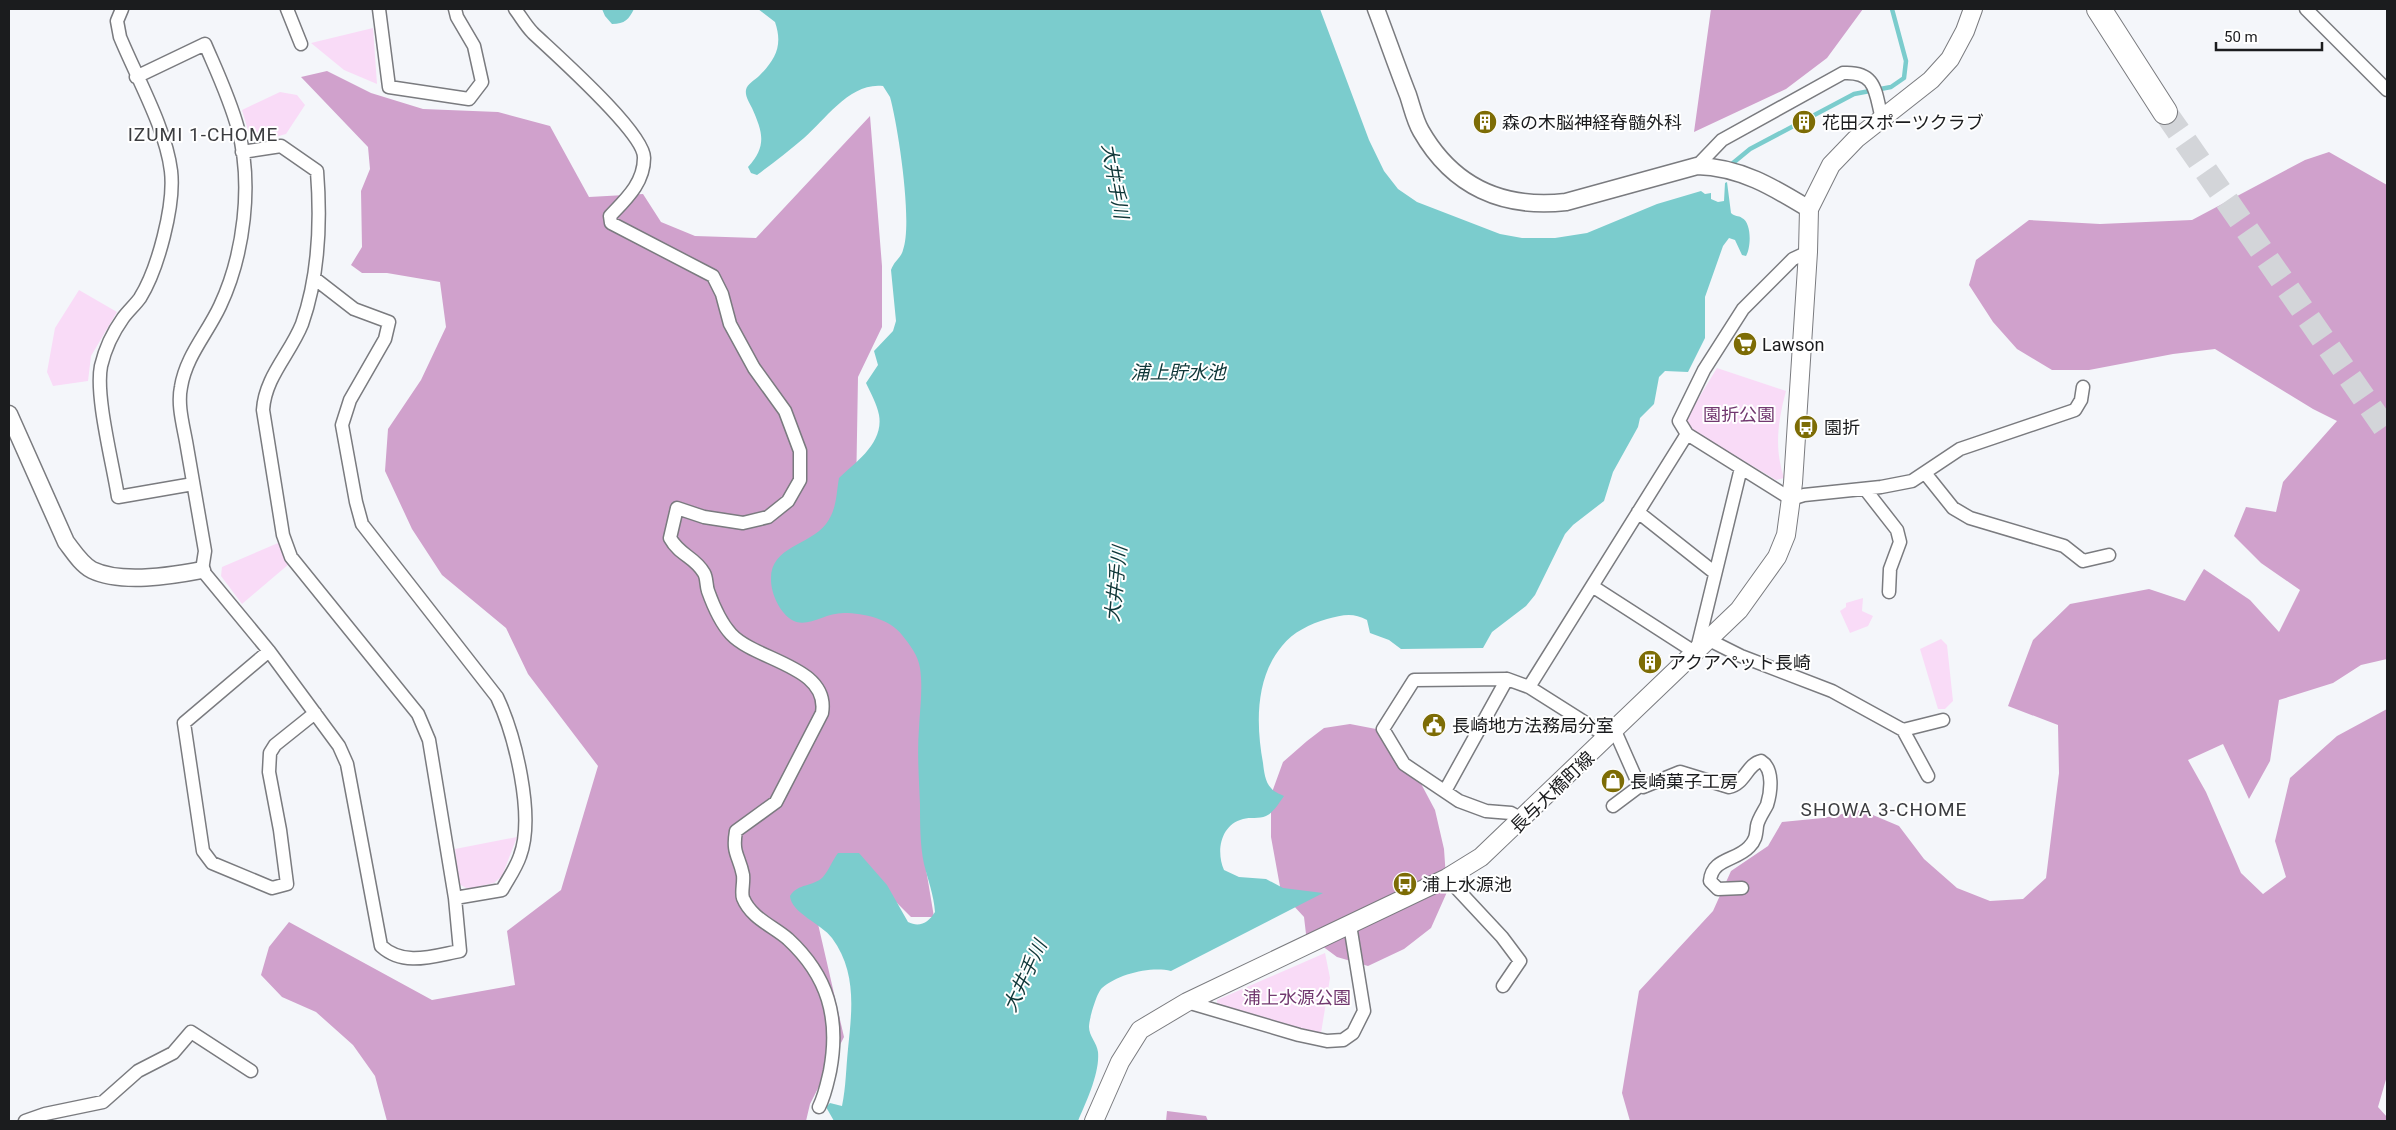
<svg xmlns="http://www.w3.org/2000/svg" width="2396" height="1130" font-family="Roboto,'Noto Sans JP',sans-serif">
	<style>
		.green { fill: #f9dbf7 }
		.forest { fill: #d0a1cc }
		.water { fill: #7bcccd }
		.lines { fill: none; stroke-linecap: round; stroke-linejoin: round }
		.stream { stroke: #7bcccd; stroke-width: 4.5 }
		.motorway-tunnel { stroke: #d3d5d9; stroke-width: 24; stroke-dasharray: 24 12; stroke-linecap: butt }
		.minor-casing { stroke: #7a7b7f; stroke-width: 15 }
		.tertiary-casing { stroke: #7a7b7f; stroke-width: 19 }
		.secondary-casing { stroke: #7a7b7f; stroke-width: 20 }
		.motorway-casing { stroke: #7a7b7f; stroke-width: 26 }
		.minor { stroke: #fff; stroke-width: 12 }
		.tertiary { stroke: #fff; stroke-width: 16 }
		.secondary { stroke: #fff; stroke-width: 18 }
		.motorway { stroke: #fff; stroke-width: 24 }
		.labels { text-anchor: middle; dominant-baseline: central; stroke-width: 4; stroke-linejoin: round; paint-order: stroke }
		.poi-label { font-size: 18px; fill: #1b1c1e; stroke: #fff; text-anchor: start }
		.park-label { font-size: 18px; fill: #71386f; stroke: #fff }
		.street-label { font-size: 18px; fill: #1b1c1e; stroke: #fff }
		.neighbourhood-label { font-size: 19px; letter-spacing: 1px; fill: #3c3d40; stroke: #fff }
		.water-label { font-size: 19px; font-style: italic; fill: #0f3738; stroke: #fff }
	</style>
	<rect width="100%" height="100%" fill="#f4f6fa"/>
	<path class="green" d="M 373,28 L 377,84 L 344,70 L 311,43 Z
		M 280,92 L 297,95 L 305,105 L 286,134 C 275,137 261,143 250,137 L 242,110 Z
		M 79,290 L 117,312 L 91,356 L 88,381 L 53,386 L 47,372 L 55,328 Z
		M 1717,368 L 1786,391 C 1778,421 1774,448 1784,478 L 1776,480 L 1692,430 L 1686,419 Z
		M 278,543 L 289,564 L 242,604 L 221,576 L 222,567 Z
		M 1863,598 L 1862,611 L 1873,616 L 1868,626 L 1850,633 L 1840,611 L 1846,607 L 1846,603 Z
		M 1941,639 L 1947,645 L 1953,701 L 1945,709 L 1938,709 L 1920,649 Z
		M 517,837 L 502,876 L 494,883 L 468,889 L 459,884 L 455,849 Z
		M 1325,953 L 1330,978 L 1321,1033 L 1217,1007 L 1217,1000 Z"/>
	<path class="forest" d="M 1711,9 L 1863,9 L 1827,58 L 1786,89 L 1694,132 Z
		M 327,71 L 371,93 L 423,109 L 498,112 L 550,126 L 589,197 L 643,194 L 661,222 L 695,236 L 756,238 L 870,116 L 882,266 L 882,327 L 858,377 L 856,493 L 861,584 L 927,657 L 925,863 L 934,917 L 911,917 L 848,854 L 813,902 L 844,1037 L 810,1104 L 806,1121 L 387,1121 L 375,1076 L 353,1045 L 316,1012 L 282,997 L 261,975 L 269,947 L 289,922 L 432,1000 L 515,985 L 507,931 L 561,890 L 598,766 L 528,674 L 506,628 L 442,575 L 412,529 L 385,471 L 388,429 L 421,380 L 446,327 L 440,282 L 387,273 L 362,273 L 351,265 L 362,247 L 361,191 L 370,169 L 368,147 L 301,77 Z
		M 2329,152 L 2387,185 L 2387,659 L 2361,665 L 2333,683 L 2279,700 L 2270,761 L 2249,799 L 2223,744 L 2188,760 L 2206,792 L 2241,873 L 2263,894 L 2286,877 L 2275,841 L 2290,778 L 2337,736 L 2387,709 L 2387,1076 L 2378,1107 L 2387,1117 L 2387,1121 L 1630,1121 L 1622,1093 L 1639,991 L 1713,911 L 1731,871 L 1768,846 L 1782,822 L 1823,818 L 1861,810 L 1899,826 L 1924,859 L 1957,888 L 1990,901 L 2023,899 L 2046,878 L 2059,773 L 2058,725 L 2008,706 L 2033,640 L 2070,604 L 2149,589 L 2185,601 L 2204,569 L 2250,600 L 2279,632 L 2300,590 L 2261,563 L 2234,536 L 2246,507 L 2276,512 L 2283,482 L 2337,421 L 2313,409 L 2215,349 L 2173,354 L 2089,370 L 2052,370 L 2017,349 L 1993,322 L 1969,285 L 1976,260 L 2029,220 L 2100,224 L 2192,220 L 2305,160 Z
		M 1350,724 L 1376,729 L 1395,745 L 1418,778 L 1435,810 L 1444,849 L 1447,892 L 1431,928 L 1404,949 L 1368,966 L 1337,957 L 1306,934 L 1304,917 L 1281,892 L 1271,837 L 1271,795 L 1283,762 L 1307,741 L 1324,728 Z
		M 1167,1111 L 1206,1116 L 1208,1121 L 1166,1121 Z"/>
	<path class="water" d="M 602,9 L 634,9 C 629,19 625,24 612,24 L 605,16 Z
		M 758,9 L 1320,9 L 1369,140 L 1384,171 L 1398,189 L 1417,202 L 1500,234 L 1522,238 L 1555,238 L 1587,233 L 1657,204 L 1701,191 L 1705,194 L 1711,193 L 1711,199 L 1718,202 L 1724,201 L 1725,183 L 1727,182 L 1731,213 C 1735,217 1738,215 1742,218 C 1752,223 1751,248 1746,256 L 1742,255 L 1735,240 L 1729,238 L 1723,246 L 1705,297 L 1705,338 L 1688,372 L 1665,371 L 1659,377 L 1654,404 L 1640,418 L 1638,427 L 1613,472 L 1604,501 L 1573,525 L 1565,534 L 1535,595 L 1526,606 L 1492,632 L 1483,648 L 1401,649 L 1389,640 L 1370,633 L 1367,620 C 1353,612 1342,615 1327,619 C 1310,624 1293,632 1282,646 C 1255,678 1256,725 1263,763 C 1264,771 1265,782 1271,788 C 1274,792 1280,794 1284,796 C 1279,803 1274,812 1266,816 C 1259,819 1250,817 1243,819 C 1220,825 1216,852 1224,870 L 1239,877 L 1266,879 L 1283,888 L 1323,893 L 1171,971 C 1151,966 1118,974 1102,988 C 1097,992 1089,1019 1089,1027 C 1089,1036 1097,1043 1098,1052 C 1100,1073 1086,1102 1078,1121 L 834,1121 L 826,1107 L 830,1103 L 842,1106 C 846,1087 846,1068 848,1049 C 852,1010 857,972 832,938 C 822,924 791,913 790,896 C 798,883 813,887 823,877 C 829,870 832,861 838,853 L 859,853 L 887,885 L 908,922 C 920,928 929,922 935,912 C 934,896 928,880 924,864 C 920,845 920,823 920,804 C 919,779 917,753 919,728 C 920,708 923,688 920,668 C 918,655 910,645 902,635 C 890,619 864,613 844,613 C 818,613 800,638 780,608 C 775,600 771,589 771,580 C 770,546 809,546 826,524 C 837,509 836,495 839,478 C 856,462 884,443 879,415 C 877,404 871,394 866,383 L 878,365 L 874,351 L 893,331 L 896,321 L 891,270 C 894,261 901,258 903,250 C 913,223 898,126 890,97 L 883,86 C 850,82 826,119 804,138 C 789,151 773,163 757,175 L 751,173 L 748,167 C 767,146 763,133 752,108 C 749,102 745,96 746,90 C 747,84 755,80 759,76 C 776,59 783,45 775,22 Z"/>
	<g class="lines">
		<path class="stream" d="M 1732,167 L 1733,163 L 1750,149 L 1854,94 L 1891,87 L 1904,78 L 1906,61 L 1892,9"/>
		<path class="motorway-tunnel" d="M 2165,112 L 2387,431"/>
		<g class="minor-casing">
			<path id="minor" d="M 122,9 L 117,21 L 120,37 C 137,78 166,129 171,171 C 175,205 158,269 140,298 C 135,305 128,311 123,318 C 113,332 105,349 101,366 C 95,396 113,464 118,497 L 193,484
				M 287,9 L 301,44
				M 379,9 L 389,87 L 469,99 L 482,82 L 474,46 L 457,17 L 455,9
				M 515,9 C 521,17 526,26 533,33 C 554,53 645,133 644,158 C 644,183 626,199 610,216 L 611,223 L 713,276 L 722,294 L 730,324 L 754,368 L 785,411 L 800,451 L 800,480 L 788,501 L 768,517 L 743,523 L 704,517 L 677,508 L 670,538 C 680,556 694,556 704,573 C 707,578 706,585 708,591 C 713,605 721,623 731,634 C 756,661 830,666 822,713 L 776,802 L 736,831 C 732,854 739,855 743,875 C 744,883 741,892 743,898 C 751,918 773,926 788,939 C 828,976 840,1018 830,1071 C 827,1084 825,1095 819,1107
				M 2306,9 L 2387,90
				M 136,77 L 205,44 C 217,72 230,99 238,129 C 253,184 244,255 220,306 C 207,334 186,356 181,387 C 177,406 184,428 187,447 C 193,482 199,517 205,551 L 202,570 L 269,651 L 339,746 L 347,764 L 381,946 C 404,967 433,956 460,951 L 455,898 L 429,740 L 418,714 L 291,557 L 283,535 L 263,410 C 265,377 290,354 302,324 C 319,276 321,222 317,171 L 281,146 L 242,152
				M 1697,166 L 1722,140 L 1843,73 C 1877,71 1875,92 1882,119
				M 314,278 L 354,309 L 389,322 L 385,339 L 350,400 L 342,425 L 356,502 L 362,524 L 497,697 C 515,735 535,816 520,856 C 516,868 508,879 502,890 L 455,898
				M 1687,434 L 1679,421 L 1704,370 L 1743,309 L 1793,259 L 1808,252
				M 1925,473 L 1953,508 L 1970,518 L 2064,546 L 2083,561 L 2109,555
				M 1865,489 L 1897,530 L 1900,542 L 1890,569 L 1889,592
				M 1638,512 L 1715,573
				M 1592,586 L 1696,653 L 1741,468
				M 1709,640 L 1741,656 L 1832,691 L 1903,730 L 1928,776
				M 269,651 L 184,723 L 203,851 L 212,863 L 272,888 L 287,884 L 280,830 L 269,772 L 270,753 L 275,745 L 315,713
				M 1529,687 L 1687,434 L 1791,499 L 1804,495 L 1881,487 L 1912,481 L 1960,449 L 2075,410 L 2081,400 L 2083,387
				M 1903,730 L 1943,720
				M 1615,731 L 1638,783 L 1643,787 L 1680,772 L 1729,787 C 1745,784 1747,764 1761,761 C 1774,769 1771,792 1767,805 C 1764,811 1758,819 1757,826 C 1756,835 1756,840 1749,847 C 1736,861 1712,858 1710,881 L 1718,889 L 1742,888
				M 1445,791 L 1507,679
				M 1613,806 L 1641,785
				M 1522,819 L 1511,813 L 1486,811 L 1459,801 L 1404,764 L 1383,729 L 1414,680 L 1507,679 L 1529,687 L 1608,737
				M 1447,878 L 1502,937 L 1520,961 L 1503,986
				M 1187,1002 L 1299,1035 L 1327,1041 L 1343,1040 L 1353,1033 L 1364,1011 L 1350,925
				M 25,1121 L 45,1114 L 103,1102 L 138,1071 L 173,1053 L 191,1032 L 251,1071"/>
		</g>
		<g class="tertiary-casing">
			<path id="tertiary" d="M 1376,9 C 1387,38 1397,67 1408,95 C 1412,107 1415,121 1421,131 C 1453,187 1503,209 1566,202 L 1697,166 C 1740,167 1773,187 1809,209
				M 9,414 L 66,542 C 73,551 81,564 92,570 C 121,584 171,576 202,570"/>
		</g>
		<g class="secondary-casing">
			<path id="secondary" d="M 1094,1121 L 1120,1062 L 1140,1030 L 1187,1002 L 1447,878 L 1481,857 L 1739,610 L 1777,557 L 1786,535 L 1793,483 L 1808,252 L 1809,209 L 1831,165 L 1856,139 L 1931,80 L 1950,59 L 1965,31 L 1973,9"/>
		</g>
		<g class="motorway-casing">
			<path id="motorway" d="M 2099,9 L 2165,112"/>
		</g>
		<use href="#minor" class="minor"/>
		<use href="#tertiary" class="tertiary"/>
		<use href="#secondary" class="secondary"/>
		<use href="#motorway" class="motorway"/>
	</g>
	<defs>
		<g id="building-disc" transform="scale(1.25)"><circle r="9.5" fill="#7d6c05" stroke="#fff"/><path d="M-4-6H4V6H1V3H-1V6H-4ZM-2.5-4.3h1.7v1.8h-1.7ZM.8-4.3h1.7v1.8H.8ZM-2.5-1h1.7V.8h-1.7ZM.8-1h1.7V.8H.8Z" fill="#fff"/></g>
		<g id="supermarket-disc" transform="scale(1.25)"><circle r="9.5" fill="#7d6c05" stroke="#fff"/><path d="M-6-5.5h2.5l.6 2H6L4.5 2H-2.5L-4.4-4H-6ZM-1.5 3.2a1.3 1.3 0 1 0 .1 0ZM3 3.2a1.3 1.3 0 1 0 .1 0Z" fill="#fff"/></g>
		<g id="bus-disc" transform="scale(1.25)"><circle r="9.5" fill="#7d6c05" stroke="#fff"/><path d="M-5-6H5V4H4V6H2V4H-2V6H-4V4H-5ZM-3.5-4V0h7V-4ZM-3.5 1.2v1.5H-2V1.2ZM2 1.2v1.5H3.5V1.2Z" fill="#fff"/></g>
		<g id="civic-disc" transform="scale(1.25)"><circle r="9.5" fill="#7d6c05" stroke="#fff"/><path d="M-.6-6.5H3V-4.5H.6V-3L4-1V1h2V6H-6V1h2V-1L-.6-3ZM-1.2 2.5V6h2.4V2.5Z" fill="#fff"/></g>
		<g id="shop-disc" transform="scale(1.25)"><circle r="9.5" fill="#7d6c05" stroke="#fff"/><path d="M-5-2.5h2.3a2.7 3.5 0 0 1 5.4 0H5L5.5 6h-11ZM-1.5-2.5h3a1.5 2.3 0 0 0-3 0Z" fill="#fff"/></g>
	</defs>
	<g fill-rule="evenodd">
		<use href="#building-disc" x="1485" y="122"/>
		<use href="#building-disc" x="1804" y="122"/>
		<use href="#supermarket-disc" x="1745" y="344"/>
		<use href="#bus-disc" x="1806" y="427"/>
		<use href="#building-disc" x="1650" y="662"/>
		<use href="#civic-disc" x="1434" y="725"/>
		<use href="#shop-disc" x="1613" y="781"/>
		<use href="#bus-disc" x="1405" y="884"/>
	</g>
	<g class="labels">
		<g class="poi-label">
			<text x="1502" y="122">森の木脳神経脊髄外科</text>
			<text x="1822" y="122">花田スポーツクラブ</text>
			<text x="1762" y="344">Lawson</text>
			<text x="1824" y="427">園折</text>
			<text x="1668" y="662">アクアペット長崎</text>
			<text x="1452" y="725">長崎地方法務局分室</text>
			<text x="1630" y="781">長崎菓子工房</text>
			<text x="1422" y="884">浦上水源池</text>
		</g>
		<g class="park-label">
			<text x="1739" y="414">園折公園</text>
			<text x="1297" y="997">浦上水源公園</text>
		</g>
		<g class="street-label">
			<text transform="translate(1552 792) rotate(-44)">長与大橋町線</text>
		</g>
		<g class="neighbourhood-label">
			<text x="203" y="134">IZUMI 1-CHOME</text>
			<text x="1884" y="809">SHOWA 3-CHOME</text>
		</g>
		<g class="water-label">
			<text transform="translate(1115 181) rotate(80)">大井手川</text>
			<text x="1178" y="372">浦上貯水池</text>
			<text transform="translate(1116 584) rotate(-84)">大井手川</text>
			<text transform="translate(1025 976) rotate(-65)">大井手川</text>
		</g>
	</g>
	<rect width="2396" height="1130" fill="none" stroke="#1b1c1e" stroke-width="20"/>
	<path d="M2216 42v8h106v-8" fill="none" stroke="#1b1c1e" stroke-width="2.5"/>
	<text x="2224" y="42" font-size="15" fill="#1b1c1e" stroke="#ffffff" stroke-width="4" paint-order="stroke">50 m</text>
</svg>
